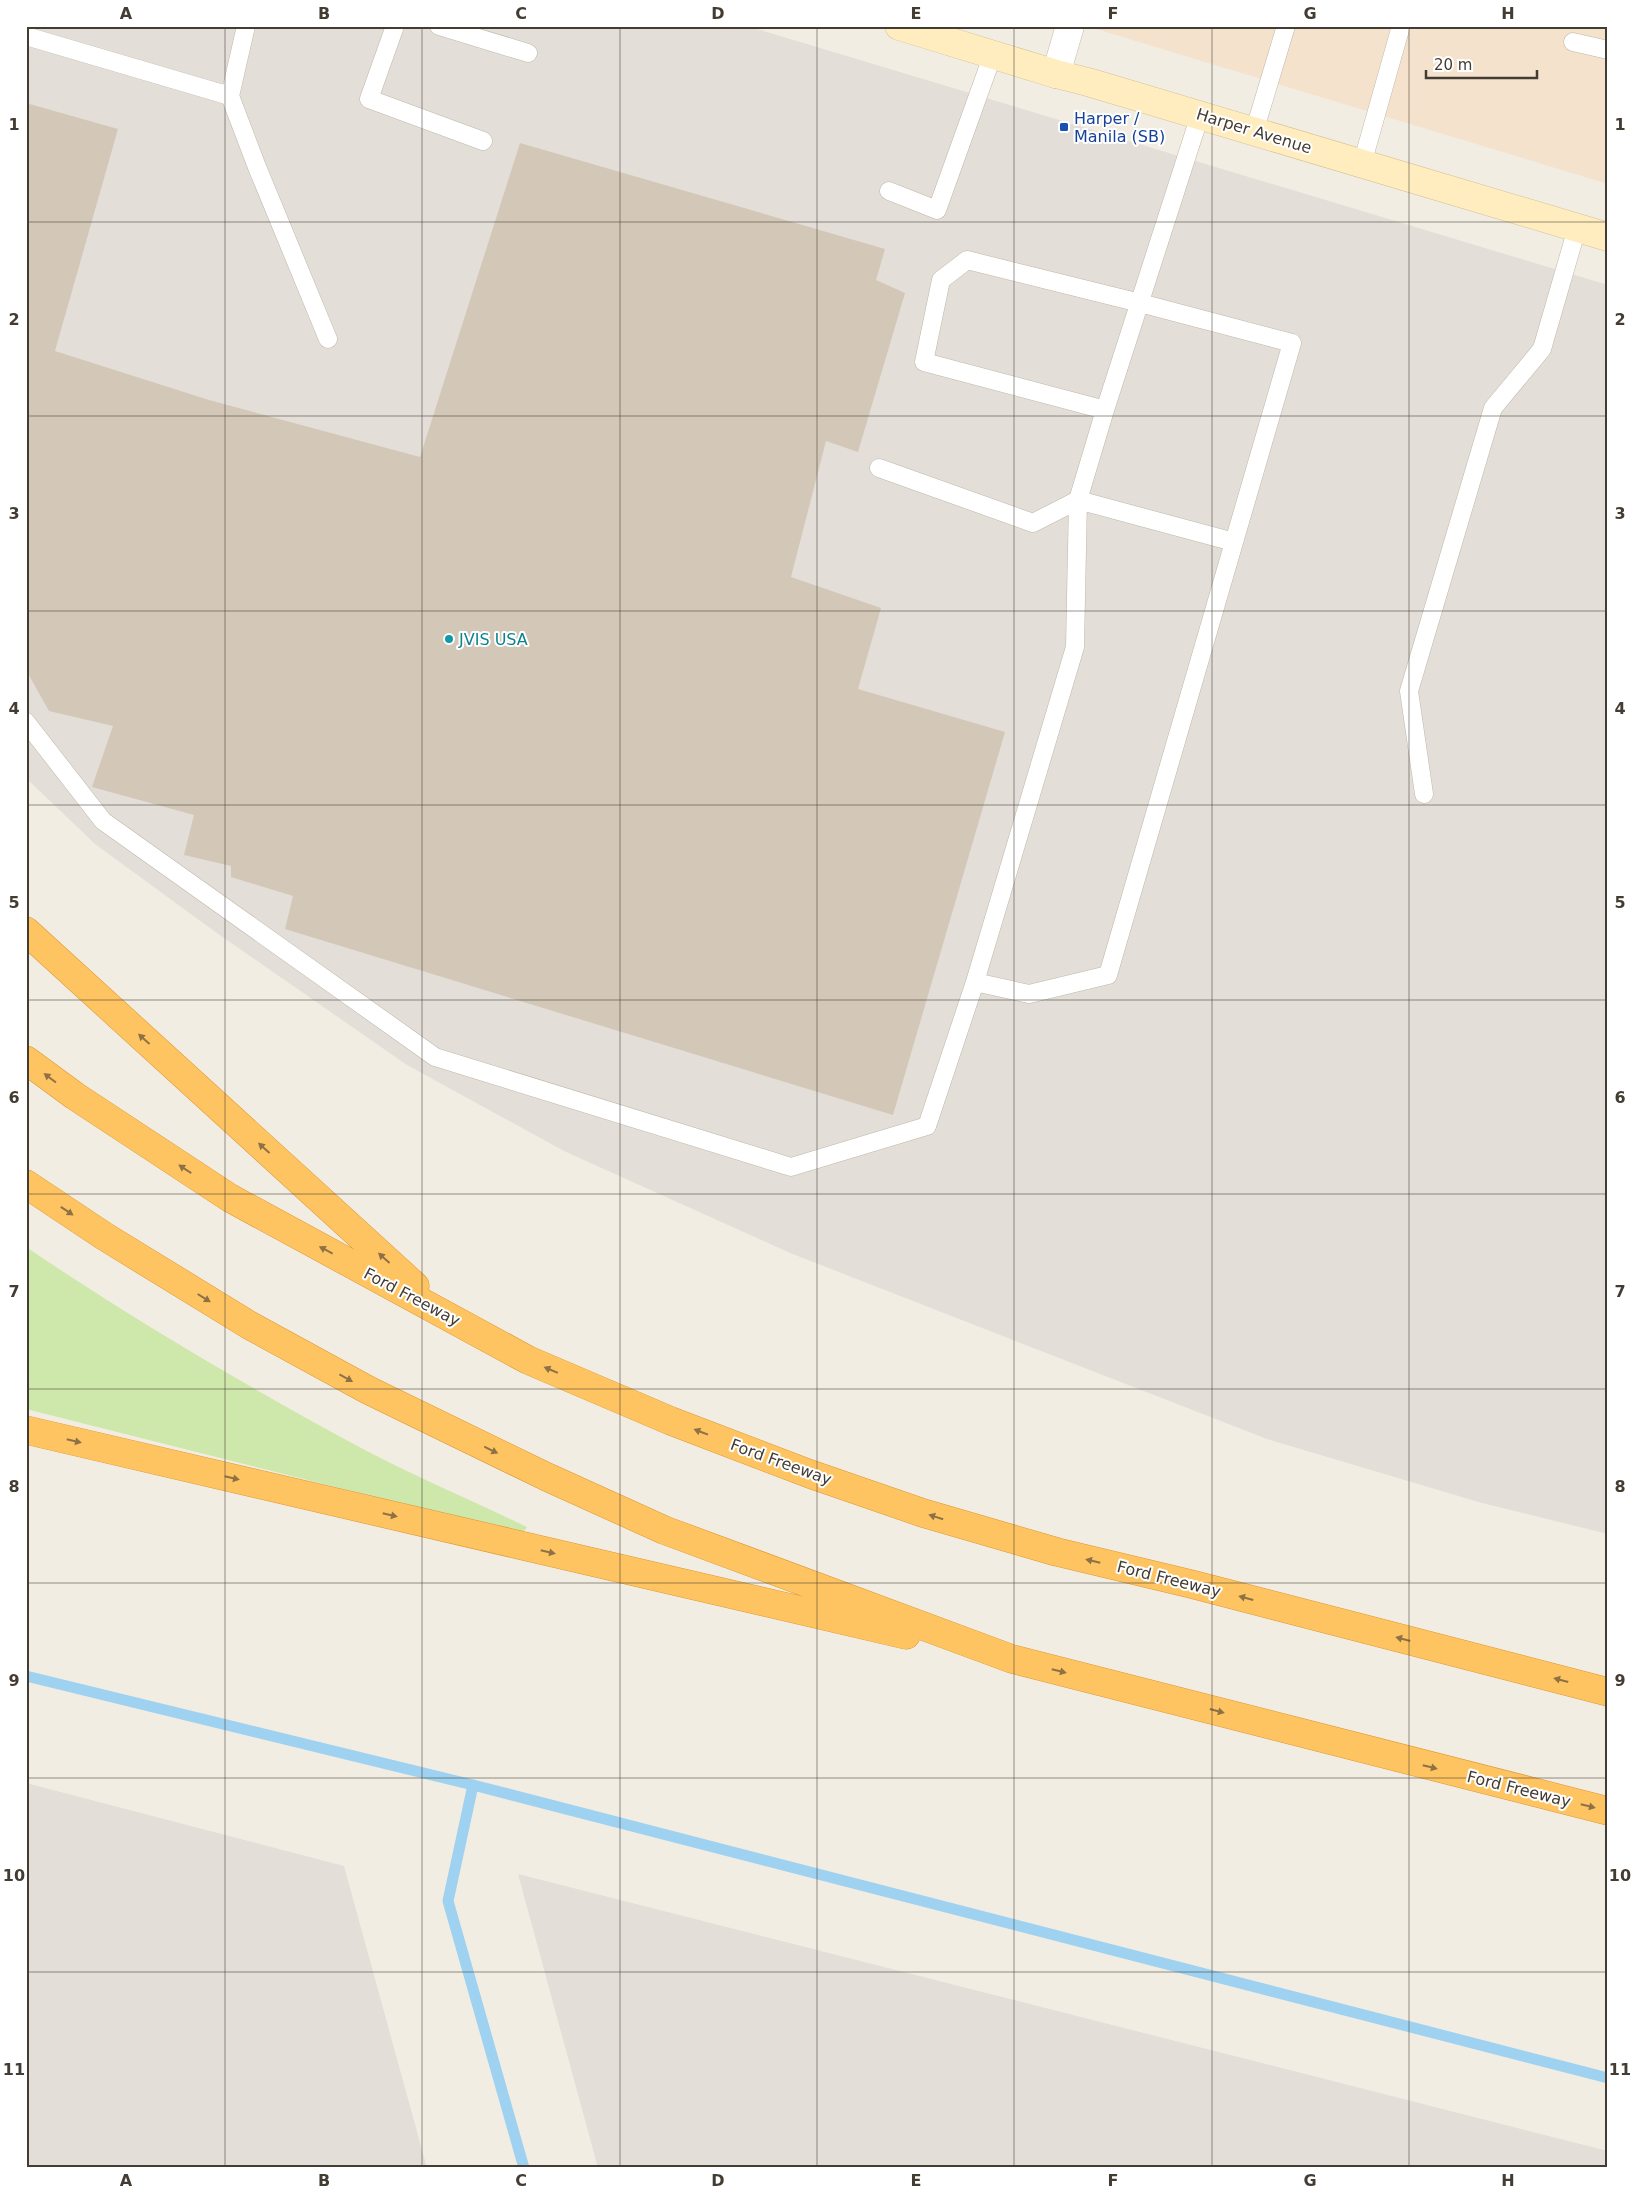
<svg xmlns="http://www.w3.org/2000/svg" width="1634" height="2194" font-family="'DejaVu Sans',sans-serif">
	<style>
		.commercial { fill: #f4e2cd }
		.industrial { fill: #e3ded8 }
		.green { fill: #cee7ab }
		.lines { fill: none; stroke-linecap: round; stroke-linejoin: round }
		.stream { stroke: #9ed2f0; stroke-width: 11 }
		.building { fill: #d3c8b8 }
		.lane-casing { stroke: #c0b7a9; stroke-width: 19 }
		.street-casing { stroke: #c0b7a9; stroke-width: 29 }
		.secondary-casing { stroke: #d5c194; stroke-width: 29 }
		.highway-casing { stroke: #dd9731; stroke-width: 29 }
		.lane { stroke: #fff; stroke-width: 18 }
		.street { stroke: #fff; stroke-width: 28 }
		.secondary { stroke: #ffedc0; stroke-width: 28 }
		.highway { stroke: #fec462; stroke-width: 28 }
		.oneway { fill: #8e7246 }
		.grid { fill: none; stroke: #433c33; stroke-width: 1; stroke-opacity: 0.55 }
		.transit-dot { fill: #1a4fb4; stroke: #fff; stroke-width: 2 }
		.culture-dot { fill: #0f9aa8; stroke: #fff; stroke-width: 2 }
		.labels { text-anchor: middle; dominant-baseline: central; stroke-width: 4; stroke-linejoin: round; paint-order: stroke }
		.transit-label { font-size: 16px; fill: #164399; stroke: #fff; text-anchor: start }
		.street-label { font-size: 16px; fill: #433c33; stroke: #fff }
		.culture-label { font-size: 16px; fill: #0d838f; stroke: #fff; text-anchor: start }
		.neatline { fill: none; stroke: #433c33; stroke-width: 2 }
		.grid-label { font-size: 16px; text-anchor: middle; font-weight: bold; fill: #433c33 }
	</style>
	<rect width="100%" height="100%" fill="#f2ede3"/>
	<path class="commercial" d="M 1086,26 L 1608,26 L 1608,184 L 1506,153 Z"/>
	<path class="industrial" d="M 26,26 L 747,26 L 1608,285 L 1608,1534 L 1482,1503 L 1267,1439 L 790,1253 L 564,1151 L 407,1065 L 214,931 L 95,844 L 26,778 Z
		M 26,1783 L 344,1866 L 427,2168 L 26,2168 Z
		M 518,1874 L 1608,2151 L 1608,2168 L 598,2168 Z"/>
	<path class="green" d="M 26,1247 C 134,1320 248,1387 363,1449 C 416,1477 473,1501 527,1527 L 522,1534 L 26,1409 Z"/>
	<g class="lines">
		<path class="stream" d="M 26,1676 L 473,1785 L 1608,2078
			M 473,1785 L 448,1901 L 524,2168"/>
	</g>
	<path class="building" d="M 26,103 L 118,129 L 55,351 L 209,400 L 420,457 L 520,143 L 885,249 L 876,280 L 905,293 L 858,452 L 826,441 L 791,577 L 881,608 L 858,689 L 1005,732 L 893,1115 L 285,929 L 293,896 L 231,877 L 231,866 L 184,855 L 194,815 L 92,787 L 113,726 L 49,711 L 26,670 Z"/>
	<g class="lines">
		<g class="lane-casing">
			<path id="lane" d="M 246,26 L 230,96 L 257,167 L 328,339
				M 395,26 L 369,99 L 483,141
				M 439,26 L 528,53
				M 26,36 L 230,96
				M 1573,42 L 1608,50
				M 1254,132 L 1286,26
				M 1362,164 L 1401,26
				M 889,191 L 937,210 L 993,54
				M 879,468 L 1033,523 L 1078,500 L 1234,542
				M 26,722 L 103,821 L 435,1057 L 791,1167 L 927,1126 L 975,982 L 1075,647 L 1078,500 L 1105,410 L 1200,115
				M 1424,794 L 1409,691 L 1493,408 L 1542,349 L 1577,228
				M 975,982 L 1029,994 L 1108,975 L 1292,343 L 1140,303 L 967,260 L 941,280 L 924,362 L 1105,410"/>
		</g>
		<g class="street-casing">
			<path id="street" d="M 1056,74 L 1070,26"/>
		</g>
		<g class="secondary-casing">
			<path id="secondary" d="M 899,26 L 1056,74 L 1088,82 L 1608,237"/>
		</g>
		<g class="highway-casing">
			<path id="highway" d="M 26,931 L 415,1286
				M 26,1060 L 75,1096 L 230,1198 L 528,1360 L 671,1421 L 810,1474 L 923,1513 L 1057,1552 L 1191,1584 L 1608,1692
				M 26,1184 L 104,1236 L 249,1325 L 368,1390 L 547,1477 L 664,1530 L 1012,1659 L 1608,1811
				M 26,1430 L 906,1635"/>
		</g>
		<use href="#lane" class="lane"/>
		<use href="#street" class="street"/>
		<use href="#secondary" class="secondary"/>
		<use href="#highway" class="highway"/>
	</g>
	<defs><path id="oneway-solid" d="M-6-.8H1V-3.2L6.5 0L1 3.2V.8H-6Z" transform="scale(1.25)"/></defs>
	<g class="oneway">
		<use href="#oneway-solid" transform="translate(144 1039) rotate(-138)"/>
		<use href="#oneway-solid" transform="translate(50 1078) rotate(-143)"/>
		<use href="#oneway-solid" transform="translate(264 1148) rotate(-138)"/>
		<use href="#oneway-solid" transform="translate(185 1169) rotate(-147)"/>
		<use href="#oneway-solid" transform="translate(67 1211) rotate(34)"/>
		<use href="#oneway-solid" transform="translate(326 1250) rotate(-152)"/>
		<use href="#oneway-solid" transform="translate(384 1258) rotate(-138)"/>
		<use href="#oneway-solid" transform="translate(204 1298) rotate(32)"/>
		<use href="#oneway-solid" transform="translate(551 1370) rotate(-157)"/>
		<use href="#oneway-solid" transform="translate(346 1378) rotate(29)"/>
		<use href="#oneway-solid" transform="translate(701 1432) rotate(-159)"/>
		<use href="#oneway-solid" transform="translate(74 1441) rotate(13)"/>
		<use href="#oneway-solid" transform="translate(491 1450) rotate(26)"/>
		<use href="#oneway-solid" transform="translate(232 1478) rotate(13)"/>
		<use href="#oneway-solid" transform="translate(390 1515) rotate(13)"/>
		<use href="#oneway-solid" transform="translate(936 1517) rotate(-163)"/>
		<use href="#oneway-solid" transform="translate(548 1552) rotate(13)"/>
		<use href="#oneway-solid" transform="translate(1093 1561) rotate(-167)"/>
		<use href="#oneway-solid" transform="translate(1246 1598) rotate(-165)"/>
		<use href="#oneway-solid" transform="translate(1403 1639) rotate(-165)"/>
		<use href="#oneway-solid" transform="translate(1059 1671) rotate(14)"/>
		<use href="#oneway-solid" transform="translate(1561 1680) rotate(-165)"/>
		<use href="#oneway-solid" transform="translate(1217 1711) rotate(15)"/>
		<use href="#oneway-solid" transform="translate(1430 1767) rotate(14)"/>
		<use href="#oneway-solid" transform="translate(1588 1806) rotate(14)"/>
	</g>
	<path class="grid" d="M 225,26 L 225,2168M 422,26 L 422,2168M 620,26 L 620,2168M 817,26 L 817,2168M 1014,26 L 1014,2168M 1212,26 L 1212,2168M 1409,26 L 1409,2168M 26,222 L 1608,222M 26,416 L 1608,416M 26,611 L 1608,611M 26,805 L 1608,805M 26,1000 L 1608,1000M 26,1194 L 1608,1194M 26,1389 L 1608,1389M 26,1583 L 1608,1583M 26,1778 L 1608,1778M 26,1972 L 1608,1972"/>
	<rect class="transit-dot" x="1059" y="122" width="10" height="10" rx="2.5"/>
	<circle class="culture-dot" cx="449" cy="639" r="5"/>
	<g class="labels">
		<g class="transit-label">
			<text x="1074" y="118">Harper /<tspan x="1074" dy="18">Manila (SB)</tspan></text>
		</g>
		<g class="street-label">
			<text transform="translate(1254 131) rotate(17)">Harper Avenue</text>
			<text transform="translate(412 1297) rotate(28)">Ford Freeway</text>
			<text transform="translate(781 1462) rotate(20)">Ford Freeway</text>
			<text transform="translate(1169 1579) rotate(14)">Ford Freeway</text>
			<text transform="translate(1519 1789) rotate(14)">Ford Freeway</text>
		</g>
		<g class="culture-label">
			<text x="459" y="639">JVIS USA</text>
		</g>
	</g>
	<rect width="1634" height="2194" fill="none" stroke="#ffffff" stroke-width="55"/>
	<path d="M1426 70v8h111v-8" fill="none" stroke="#433c33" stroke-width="2.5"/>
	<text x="1434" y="70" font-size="15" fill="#433c33" stroke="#ffffff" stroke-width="4" paint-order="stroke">20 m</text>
	<rect x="28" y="28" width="1578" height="2138" class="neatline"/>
	<g class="grid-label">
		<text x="126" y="19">A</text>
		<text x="324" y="19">B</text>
		<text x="521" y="19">C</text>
		<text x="718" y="19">D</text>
		<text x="916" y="19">E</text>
		<text x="1113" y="19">F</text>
		<text x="1310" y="19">G</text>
		<text x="1508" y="19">H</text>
		<text x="14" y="130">1</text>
		<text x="1620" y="130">1</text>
		<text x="14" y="325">2</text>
		<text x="1620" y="325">2</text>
		<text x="14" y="519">3</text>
		<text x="1620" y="519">3</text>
		<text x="14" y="714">4</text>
		<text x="1620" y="714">4</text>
		<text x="14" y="908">5</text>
		<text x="1620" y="908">5</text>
		<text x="14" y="1103">6</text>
		<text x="1620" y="1103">6</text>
		<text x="14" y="1297">7</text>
		<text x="1620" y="1297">7</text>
		<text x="14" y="1492">8</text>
		<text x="1620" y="1492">8</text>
		<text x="14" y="1686">9</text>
		<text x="1620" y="1686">9</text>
		<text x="14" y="1881">10</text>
		<text x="1620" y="1881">10</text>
		<text x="14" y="2075">11</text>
		<text x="1620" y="2075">11</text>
		<text x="126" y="2186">A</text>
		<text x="324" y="2186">B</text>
		<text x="521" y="2186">C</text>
		<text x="718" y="2186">D</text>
		<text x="916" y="2186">E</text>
		<text x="1113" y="2186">F</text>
		<text x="1310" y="2186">G</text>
		<text x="1508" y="2186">H</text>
	</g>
</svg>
